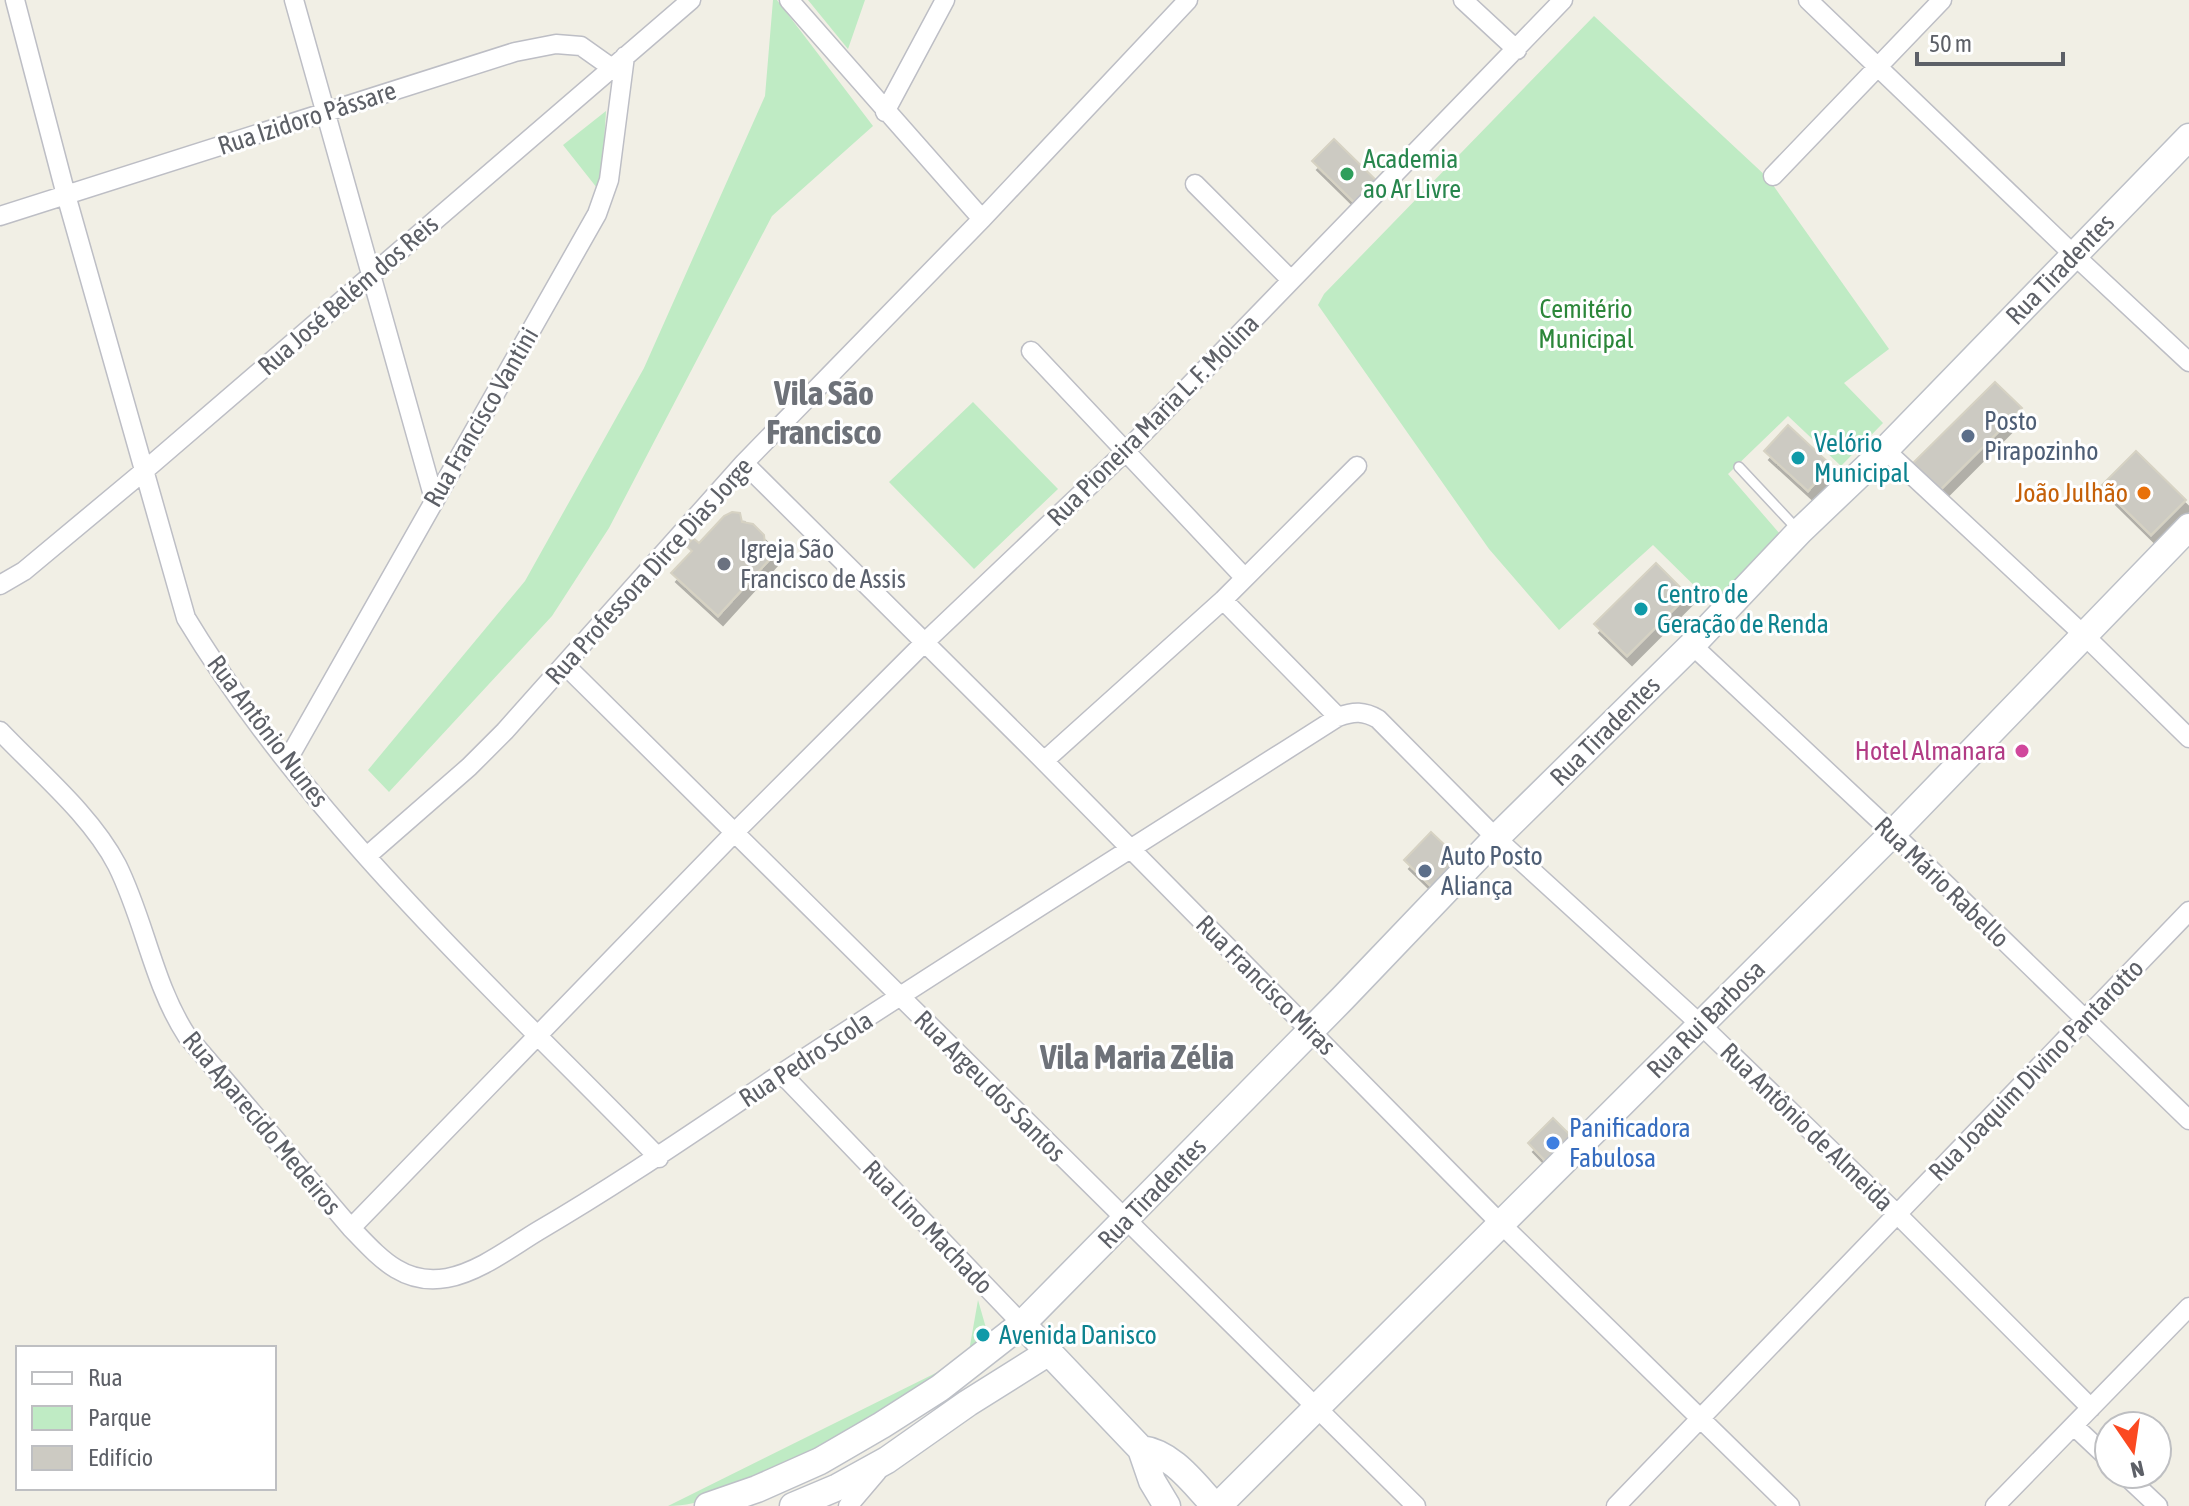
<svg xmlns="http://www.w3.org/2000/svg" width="2189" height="1506" font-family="'Asap Condensed',sans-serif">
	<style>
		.green { fill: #bfebc4 }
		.building { fill: #cccac2; stroke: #d6d2c3; stroke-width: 2; filter: url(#shadow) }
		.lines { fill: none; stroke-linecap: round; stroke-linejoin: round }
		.lane-casing { stroke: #bdbec5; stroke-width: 12 }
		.street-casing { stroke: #bdbec5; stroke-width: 21 }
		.secondary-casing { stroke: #bdc0c7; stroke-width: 29 }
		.lane { stroke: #fff; stroke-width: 9 }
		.street { stroke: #fff; stroke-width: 18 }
		.secondary { stroke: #fff; stroke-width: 26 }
		.leisure-dot { fill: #2e9e5b; stroke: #fff; stroke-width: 3 }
		.service-dot { fill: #5c6f8a; stroke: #fff; stroke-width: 3 }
		.culture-dot { fill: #0f9aa8; stroke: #fff; stroke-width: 3 }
		.food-dot { fill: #e8710a; stroke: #fff; stroke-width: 3 }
		.worship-dot { fill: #6b7280; stroke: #fff; stroke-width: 3 }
		.hotel-dot { fill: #d1479c; stroke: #fff; stroke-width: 3 }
		.shop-dot { fill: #3f7fe0; stroke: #fff; stroke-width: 3 }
		.labels { text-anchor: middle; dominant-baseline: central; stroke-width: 6; stroke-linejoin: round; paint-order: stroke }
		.street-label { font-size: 26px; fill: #5d6067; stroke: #fff }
		.leisure-label { font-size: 26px; fill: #27864d; stroke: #fff; text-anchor: start }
		.park-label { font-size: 26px; fill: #2c873a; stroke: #fff }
		.service-label { font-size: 26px; fill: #4e5e75; stroke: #fff; text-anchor: start }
		.culture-label { font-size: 26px; fill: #0d838f; stroke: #fff; text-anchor: start }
		.food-label { font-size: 26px; fill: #c56008; stroke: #fff; text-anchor: end }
		.worship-label { font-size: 26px; fill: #5b616d; stroke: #fff; text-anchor: start }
		.hotel-label { font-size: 26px; fill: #b23c85; stroke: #fff; text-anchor: end }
		.shop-label { font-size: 26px; fill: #366cbe; stroke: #fff; text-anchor: start }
		.district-label { font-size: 34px; font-weight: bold; fill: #6e7279; stroke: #fff }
	</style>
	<defs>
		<filter id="shadow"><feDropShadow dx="5" dy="9" stdDeviation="0" flood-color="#0004"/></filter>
	</defs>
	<rect width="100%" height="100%" fill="#f1efe5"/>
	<path class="green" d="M 773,0 L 777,0 L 873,126 L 772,216 L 609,528 L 552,616 L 389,792 L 368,770 L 525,581 L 644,368 L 765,96 Z
		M 808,0 L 865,0 L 848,49 Z
		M 1594,16 L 1768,178 L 1889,349 L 1844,383 L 1883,423 L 1841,466 L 1788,416 L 1728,474 L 1787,542 L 1714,605 L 1653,545 L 1559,630 L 1489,549 L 1318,305 L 1324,294 Z
		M 606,111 L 601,193 L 563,145 Z
		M 973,402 L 1058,489 L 974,569 L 889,482 Z
		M 978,1300 L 988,1335 C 928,1398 846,1441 767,1476 C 737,1489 702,1506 668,1506 L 968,1357 Z"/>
	<path class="building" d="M 1334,139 L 1382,186 L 1360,208 L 1312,161 Z
		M 1995,382 L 2022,408 L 1940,490 L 1913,463 Z
		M 1788,425 L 1831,465 L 1808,491 L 1764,451 Z
		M 2136,451 L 2186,500 L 2151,535 L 2101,486 Z
		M 732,512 L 740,513 L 742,522 L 753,524 L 764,535 L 765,544 L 777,544 L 779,549 L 718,616 L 671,573 L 692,551 L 686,546 L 693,538 L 699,543 L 724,516 Z
		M 1656,563 L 1688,595 L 1627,656 L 1594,624 Z
		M 1431,832 L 1467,866 L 1439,894 L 1404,860 Z
		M 1553,1118 L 1578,1143 L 1552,1168 L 1528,1143 Z"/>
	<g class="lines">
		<g class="lane-casing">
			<path id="lane" d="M 1739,467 L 1797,529"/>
		</g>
		<g class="street-casing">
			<path id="street" d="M 15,0 L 66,195 L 186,618 C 308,820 495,990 659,1158
				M 294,0 L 434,499
				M 789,0 L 982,219
				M 1463,0 L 1517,50
				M 1808,0 L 2074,255 L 2189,362
				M 885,112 L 945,0
				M 1773,176 L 1942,0
				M 1195,184 L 1291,280
				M 0,216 L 515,52 L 556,44 L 581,46 L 612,68
				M 1031,351 L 1244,577
				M 1885,450 L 2086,637 L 2189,738
				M 744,463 L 1044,761 L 1500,1223 L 1790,1506
				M 0,585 L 24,571 L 144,471 L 691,0
				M 1223,600 L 1338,717
				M 1692,645 L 1893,833 L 2189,1120
				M 565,665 L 1416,1506
				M 0,731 C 39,772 91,815 117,865 C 145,921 153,984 187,1036 L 351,1228 C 379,1257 403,1286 447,1278 C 479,1272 510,1248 538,1231 C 622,1182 701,1127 782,1073 C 966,952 1153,835 1338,717 C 1354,711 1364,711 1378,719 L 1496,838 L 1700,1024 L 1898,1215 L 2091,1408
				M 287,761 L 597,214 L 609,180 L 625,56
				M 1044,761 L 1223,600 L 1357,466
				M 367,856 L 469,767 L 505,731 L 744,463 L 982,219 L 1188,0
				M 782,1074 L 1022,1324
				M 351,1228 L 734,833 L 924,643 L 1126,451 L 1563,0
				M 2074,1426 L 2109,1459
				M 2124,1474 L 2158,1506
				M 848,1506 L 877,1472
				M 1616,1506 L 2189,911
				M 1995,1506 L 2189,1307"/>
		</g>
		<g class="secondary-casing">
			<path id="secondary" d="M 1022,1324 L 1141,1449 L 1152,1481 L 1167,1506
				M 1141,1449 C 1173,1453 1194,1484 1215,1506
				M 708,1506 L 757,1489 L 820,1461 L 882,1425 L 940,1388 L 1022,1324 L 1343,998 L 1496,838 L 1692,645 L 1800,531 L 1885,450 L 2189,137
				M 793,1506 L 838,1487 L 887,1460 L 968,1403 L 1049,1352
				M 1218,1506 L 1893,833 L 2189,527"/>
		</g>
		<use href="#lane" class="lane"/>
		<use href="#street" class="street"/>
		<use href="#secondary" class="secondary"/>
	</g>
	<circle class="leisure-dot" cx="1347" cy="174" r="8"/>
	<g class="service-dot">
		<circle cx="1968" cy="436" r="8"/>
		<circle cx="1425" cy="871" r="8"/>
	</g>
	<g class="culture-dot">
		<circle cx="1798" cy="458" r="8"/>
		<circle cx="1641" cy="609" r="8"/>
		<circle cx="983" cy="1335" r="8"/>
	</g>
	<circle class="food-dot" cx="2144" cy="493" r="8"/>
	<circle class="worship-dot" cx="724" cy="564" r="8"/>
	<circle class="hotel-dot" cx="2022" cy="751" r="8"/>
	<circle class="shop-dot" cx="1553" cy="1143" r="8"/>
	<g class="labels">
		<g class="street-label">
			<text transform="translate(307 118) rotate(-18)">Rua Izidoro Pássare</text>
			<text transform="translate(2060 269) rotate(-46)">Rua Tiradentes</text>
			<text transform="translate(348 295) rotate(-41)">Rua José Belém dos Reis</text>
			<text transform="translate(481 417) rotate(-60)">Rua Francisco Vantini</text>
			<text transform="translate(1153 420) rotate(-45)">Rua Pioneira Maria L. F. Molina</text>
			<text transform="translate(649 571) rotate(-48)">Rua Professora Dirce Dias Jorge</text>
			<text transform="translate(268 731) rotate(53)">Rua Antônio Nunes</text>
			<text transform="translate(1605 731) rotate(-45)">Rua Tiradentes</text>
			<text transform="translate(1942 882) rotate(44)">Rua Mário Rabello</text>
			<text transform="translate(1266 985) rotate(45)">Rua Francisco Miras</text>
			<text transform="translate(1706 1019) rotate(-45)">Rua Rui Barbosa</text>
			<text transform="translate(806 1059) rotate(-33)">Rua Pedro Scola</text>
			<text transform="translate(2036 1070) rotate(-46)">Rua Joaquim Divino Pantarotto</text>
			<text transform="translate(990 1086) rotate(45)">Rua Argeu dos Santos</text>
			<text transform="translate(262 1123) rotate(50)">Rua Aparecido Medeiros</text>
			<text transform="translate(1807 1127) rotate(44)">Rua Antônio de Almeida</text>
			<text transform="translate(1152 1193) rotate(-46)">Rua Tiradentes</text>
			<text transform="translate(928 1227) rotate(46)">Rua Lino Machado</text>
		</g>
		<g class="leisure-label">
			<text x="1363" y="159">Academia<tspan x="1363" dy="30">ao Ar Livre</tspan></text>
		</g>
		<g class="park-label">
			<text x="1586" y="309">Cemitério<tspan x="1586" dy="30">Municipal</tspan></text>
		</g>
		<g class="service-label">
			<text x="1984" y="421">Posto<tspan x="1984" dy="30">Pirapozinho</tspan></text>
			<text x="1441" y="856">Auto Posto<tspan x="1441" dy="30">Aliança</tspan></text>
		</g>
		<g class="culture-label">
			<text x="1814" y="443">Velório<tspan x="1814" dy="30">Municipal</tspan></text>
			<text x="1657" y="594">Centro de<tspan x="1657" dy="30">Geração de Renda</tspan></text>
			<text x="999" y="1335">Avenida Danisco</text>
		</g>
		<g class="food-label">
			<text x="2128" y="493">João Julhão</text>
		</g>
		<g class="worship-label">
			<text x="740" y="549">Igreja São<tspan x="740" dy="30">Francisco de Assis</tspan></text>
		</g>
		<g class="hotel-label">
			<text x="2006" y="751">Hotel Almanara</text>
		</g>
		<g class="shop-label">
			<text x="1569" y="1128">Panificadora<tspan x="1569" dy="30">Fabulosa</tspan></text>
		</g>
		<g class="district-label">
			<text x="824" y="392">Vila São<tspan x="824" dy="39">Francisco</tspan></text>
			<text x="1137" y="1056">Vila Maria Zélia</text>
		</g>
	</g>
	<rect x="16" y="1346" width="260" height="144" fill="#ffffff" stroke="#bebfc2" stroke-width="2"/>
	<rect x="32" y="1372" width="40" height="12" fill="#ffffff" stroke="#bebfc2" stroke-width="2"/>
	<text x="88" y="1386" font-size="24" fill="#5d6067">Rua</text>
	<rect x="32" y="1406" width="40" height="24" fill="#bfebc4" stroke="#bebfc2" stroke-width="2"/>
	<text x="88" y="1426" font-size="24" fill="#5d6067">Parque</text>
	<rect x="32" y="1446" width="40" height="24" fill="#cccac2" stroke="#bebfc2" stroke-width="2"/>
	<text x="88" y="1466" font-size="24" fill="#5d6067">Edifício</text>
	<g transform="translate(2133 1450) rotate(167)"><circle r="38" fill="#ffffff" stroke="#bebfc2" stroke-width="2"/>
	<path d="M0-6L14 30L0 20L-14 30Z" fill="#fb4921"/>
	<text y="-12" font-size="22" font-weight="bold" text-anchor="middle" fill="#5d6067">N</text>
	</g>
	<path d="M1917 52v12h146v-12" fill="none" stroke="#5d6067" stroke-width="4"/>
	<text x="1929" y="52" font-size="24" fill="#5d6067" stroke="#ffffff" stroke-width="6" paint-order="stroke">50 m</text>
</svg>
